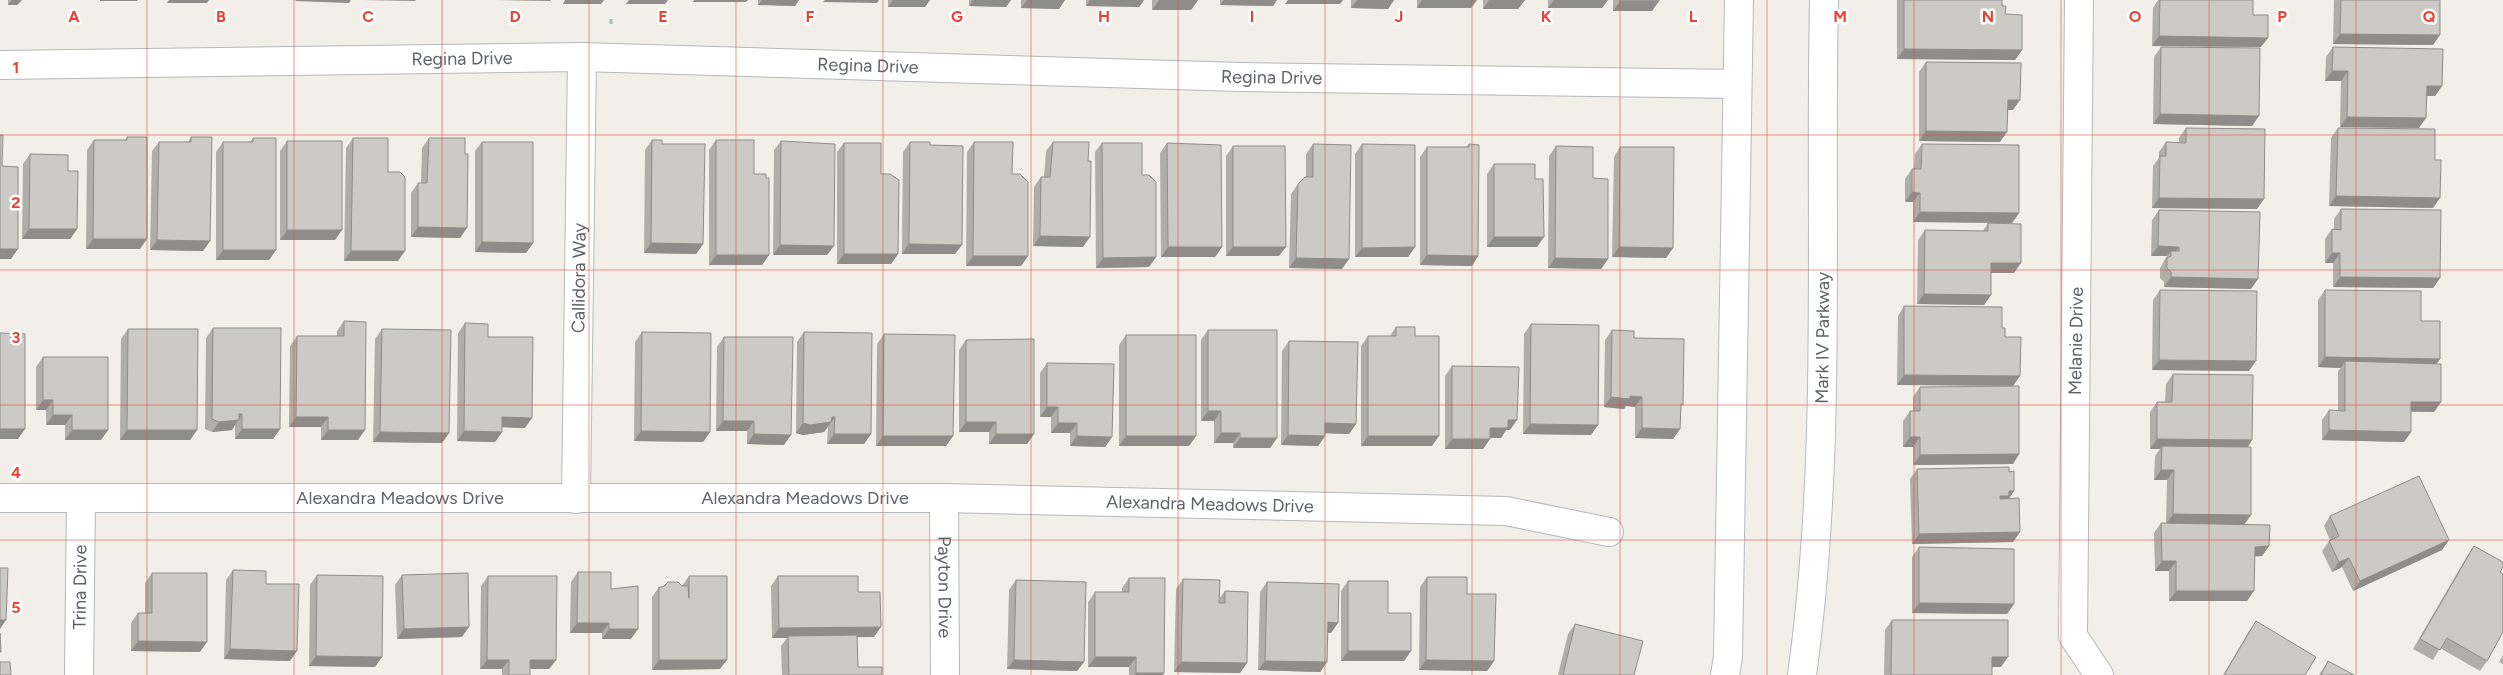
<svg xmlns="http://www.w3.org/2000/svg" width="2503" height="675" font-family="Figtree,sans-serif">
	<style>
		.lines { fill: none; stroke-linecap: round; stroke-linejoin: round }
		.street-casing { stroke: #b5b8bc; stroke-width: 30 }
		.secondary-casing { stroke: #b6babf; stroke-width: 30 }
		.path { stroke: #9cc7a9; stroke-width: 3; stroke-dasharray: 5 2.5; stroke-linecap: butt }
		.street { stroke: #fff; stroke-width: 28 }
		.secondary { stroke: #fff; stroke-width: 28 }
		.wall { fill: #afaea9 }
		.shaded-wall { fill: #8f8d8a }
		.building { fill: #cccac5; stroke: #8f8d8a }
		.grid { fill: none; stroke: #ea4335; stroke-width: 1; stroke-opacity: 0.55 }
		.labels { text-anchor: middle; dominant-baseline: central; stroke-width: 5; stroke-linejoin: round; paint-order: stroke }
		.street-label { font-size: 18px; fill: #5f6368; stroke: #fff }
		.grid-label { font-size: 16px; text-anchor: middle; font-weight: bold; fill: #ea4335; stroke: #fff; stroke-width: 5; stroke-linejoin: round; paint-order: stroke }
	</style>
	<rect width="100%" height="100%" fill="#f1efe8"/>
	<g class="lines">
		<g class="street-casing">
			<g id="street">
				<path d="M 2079,0 L 2073,636 L 2099,675"/>
				<path id="s1" d="M 0,65 L 582,57 L 1240,77 L 1736,84"/>
				<path id="s2" d="M 0,498 L 944,498 L 1506,511 L 1609,532"/>
				<path id="s3" d="M 944,498 L 945,675"/>
				<path id="s4" d="M 576,499 L 582,57"/>
				<path id="s5" d="M 79,675 L 81,499"/>
			</g>
		</g>
		<g class="secondary-casing">
			<g id="secondary">
				<path d="M 1725,675 L 1728,657 L 1739,0"/>
				<path id="s6" d="M 1802,675 C 1833,452 1819,225 1824,0"/>
			</g>
		</g>
		<path class="path" d="M 611,19 L 611,26"/>
		<use href="#street" class="street"/>
		<use href="#secondary" class="secondary"/>
	</g>
	<path class="wall" d="M 8,0 L 22,0 L 17,5 L 8,5 Z
		M 758,0 L 799,0 L 795,6 L 758,5 Z
		M 888,0 L 930,0 L 925,7 L 888,7 Z
		M 969,0 L 1011,0 L 1006,7 L 969,6 Z
		M 1021,0 L 1065,0 L 1059,9 L 1021,8 Z
		M 1086,0 L 1144,0 L 1139,7 L 1086,6 Z
		M 1152,0 L 1198,0 L 1191,10 L 1152,10 Z
		M 1220,0 L 1277,0 L 1273,6 L 1220,5 Z
		M 1351,0 L 1394,0 L 1388,9 L 1351,8 Z
		M 1417,0 L 1477,0 L 1471,8 L 1417,8 Z
		M 1483,0 L 1525,0 L 1518,9 L 1483,9 Z
		M 1548,0 L 1608,0 L 1602,8 L 1548,8 Z
		M 1613,0 L 1659,0 L 1659,1 L 1652,11 L 1613,11 Z
		M 1897,0 L 2002,0 L 2002,6 L 2005,14 L 2022,50 L 2015,60 L 1897,59 Z
		M 2158,0 L 2253,0 L 2253,15 L 2261,47 L 2152,46 L 2153,8 Z
		M 2334,0 L 2440,0 L 2433,45 L 2333,44 Z
		M 2161,47 L 2252,126 L 2153,124 L 2154,57 Z
		M 2333,47 L 2442,86 L 2435,96 L 2426,96 L 2419,128 L 2340,127 L 2341,81 L 2325,81 L 2326,57 Z
		M 1926,62 L 2013,110 L 2008,110 L 2000,142 L 1919,141 L 1919,72 Z
		M 2186,128 L 2257,209 L 2152,208 L 2153,166 L 2159,158 L 2159,152 L 2166,142 L 2179,142 L 2179,138 Z
		M 2338,128 L 2435,160 L 2433,208 L 2329,206 L 2331,138 Z
		M 127,137 L 140,249 L 86,249 L 87,150 L 94,140 L 125,140 Z
		M 191,137 L 210,241 L 203,251 L 150,250 L 152,151 L 159,142 L 188,142 Z
		M 253,138 L 276,250 L 269,260 L 216,260 L 216,152 L 223,142 L 250,142 Z
		M 353,138 L 388,172 L 398,261 L 344,261 L 346,148 Z
		M 429,138 L 460,238 L 411,237 L 411,193 L 418,183 L 421,183 L 422,148 Z
		M 652,140 L 662,144 L 703,244 L 696,254 L 644,253 L 645,150 Z
		M 716,140 L 754,174 L 769,255 L 762,265 L 709,265 L 709,150 Z
		M 287,141 L 335,240 L 280,240 L 280,151 Z
		M 781,141 L 827,255 L 773,255 L 774,150 Z
		M 482,142 L 533,243 L 526,253 L 475,252 L 475,151 Z
		M 910,142 L 930,145 L 955,254 L 902,254 L 903,152 Z
		M 974,142 L 1012,174 L 1028,256 L 1021,266 L 966,266 L 967,152 Z
		M 1053,142 L 1088,161 L 1083,247 L 1033,246 L 1034,187 L 1041,177 L 1044,177 L 1046,151 Z
		M 844,143 L 881,174 L 898,254 L 891,264 L 837,264 L 837,152 Z
		M 1102,143 L 1142,175 L 1156,257 L 1149,267 L 1096,268 L 1095,152 Z
		M 1167,143 L 1222,247 L 1215,257 L 1161,257 L 1160,153 Z
		M 1313,144 L 1342,269 L 1289,268 L 1291,194 L 1298,184 L 1306,177 L 1306,154 Z
		M 1362,144 L 1415,247 L 1408,257 L 1355,257 L 1355,154 Z
		M 1469,144 L 1478,256 L 1472,266 L 1420,265 L 1420,157 L 1427,147 L 1466,147 Z
		M 1922,144 L 2019,213 L 2012,223 L 1913,222 L 1913,202 L 1905,202 L 1905,179 L 1912,169 L 1914,169 L 1915,154 Z
		M 1233,146 L 1279,256 L 1226,256 L 1226,156 Z
		M 1556,146 L 1593,178 L 1608,259 L 1601,269 L 1548,268 L 1549,156 Z
		M 1620,147 L 1673,248 L 1666,258 L 1612,257 L 1614,157 Z
		M 30,154 L 68,171 L 77,229 L 70,239 L 22,239 L 23,164 Z
		M 1494,164 L 1537,247 L 1487,247 L 1487,174 Z
		M 2341,209 L 2440,278 L 2433,288 L 2333,287 L 2333,263 L 2325,263 L 2325,239 L 2332,229 L 2334,229 L 2334,219 Z
		M 2159,210 L 2251,289 L 2164,287 L 2164,282 L 2160,278 L 2160,268 L 2167,256 L 2151,256 L 2152,220 Z
		M 1988,223 L 2014,273 L 1991,273 L 1991,295 L 1984,305 L 1917,304 L 1918,240 L 1925,230 L 1983,231 Z
		M 2160,290 L 2249,371 L 2152,370 L 2153,300 Z
		M 2325,290 L 2421,321 L 2440,359 L 2436,364 L 2441,402 L 2434,412 L 2411,412 L 2411,432 L 2404,442 L 2322,440 L 2322,420 L 2329,410 L 2338,411 L 2338,371 L 2341,368 L 2318,367 L 2318,300 Z
		M 1904,306 L 2002,328 L 2005,337 L 1897,385 L 1898,316 Z
		M 344,321 L 358,440 L 321,440 L 321,427 L 289,427 L 290,346 L 297,336 L 337,336 L 337,331 Z
		M 465,323 L 488,337 L 525,428 L 502,427 L 502,432 L 495,442 L 457,441 L 458,333 Z
		M 1531,324 L 1591,435 L 1523,434 L 1524,334 Z
		M 1396,327 L 1415,336 L 1432,446 L 1361,446 L 1361,346 L 1368,336 L 1390,336 Z
		M 213,328 L 280,429 L 273,439 L 235,439 L 235,425 L 232,430 L 212,432 L 205,429 L 206,338 Z
		M 128,329 L 197,430 L 190,440 L 120,440 L 121,339 Z
		M 382,329 L 449,433 L 442,443 L 373,442 L 375,339 Z
		M 1208,330 L 1277,438 L 1270,448 L 1233,448 L 1233,443 L 1214,443 L 1214,421 L 1201,421 L 1201,340 Z
		M 1612,330 L 1634,338 L 1681,408 L 1680,429 L 1673,439 L 1635,438 L 1635,407 L 1626,406 L 1624,409 L 1604,407 L 1605,340 Z
		M 642,332 L 710,432 L 703,442 L 634,441 L 635,342 Z
		M 804,332 L 871,434 L 864,444 L 827,444 L 828,427 L 824,432 L 803,435 L 796,433 L 797,342 Z
		M 884,334 L 953,436 L 946,446 L 876,446 L 877,344 Z
		M 1126,335 L 1196,436 L 1189,446 L 1119,446 L 1119,345 Z
		M 724,337 L 784,445 L 747,444 L 747,431 L 716,431 L 717,347 Z
		M 966,340 L 1034,434 L 1027,444 L 989,444 L 989,432 L 959,432 L 959,350 Z
		M 1289,341 L 1356,424 L 1349,434 L 1325,433 L 1325,436 L 1318,446 L 1281,445 L 1282,351 Z
		M 43,357 L 108,430 L 101,440 L 65,440 L 65,425 L 46,425 L 46,410 L 36,410 L 36,367 Z
		M 1047,363 L 1112,437 L 1105,447 L 1070,446 L 1070,433 L 1051,433 L 1051,417 L 1040,417 L 1040,373 Z
		M 1452,366 L 1510,430 L 1506,430 L 1501,438 L 1490,438 L 1490,439 L 1483,449 L 1445,449 L 1445,376 Z
		M 2173,374 L 2252,440 L 2248,447 L 2244,524 L 2269,546 L 2262,556 L 2255,556 L 2247,601 L 2169,601 L 2169,571 L 2155,571 L 2154,533 L 2161,523 L 2166,523 L 2167,480 L 2154,480 L 2155,456 L 2160,449 L 2150,449 L 2150,412 L 2157,402 L 2165,402 L 2166,384 Z
		M 1920,387 L 2019,454 L 2013,464 L 1913,465 L 1913,447 L 1903,447 L 1903,421 L 1910,411 L 1913,411 L 1913,397 Z
		M 1917,469 L 2009,472 L 2014,491 L 2009,498 L 2020,532 L 2013,542 L 1912,544 L 1910,479 Z
		M 2330,516 L 2449,540 L 2442,550 L 2353,591 L 2342,567 L 2332,572 L 2322,551 L 2330,540 L 2324,526 Z
		M 2474,546 L 2500,572 L 2487,661 L 2480,671 L 2440,648 L 2433,660 L 2413,649 L 2467,556 Z
		M 1919,547 L 2014,604 L 2007,614 L 1912,613 L 1912,557 Z
		M 233,570 L 290,661 L 224,659 L 226,580 Z
		M 578,572 L 611,589 L 631,639 L 602,639 L 602,633 L 570,633 L 571,582 Z
		M 152,573 L 200,652 L 131,651 L 131,623 L 138,613 L 145,613 L 145,583 Z
		M 317,575 L 375,667 L 309,666 L 310,585 Z
		M 402,575 L 462,637 L 397,639 L 395,585 Z
		M 488,576 L 556,660 L 549,669 L 530,669 L 530,675 L 502,675 L 502,669 L 480,669 L 481,586 Z
		M 689,576 L 720,669 L 652,670 L 652,597 L 659,587 L 682,586 Z
		M 778,576 L 858,592 L 874,637 L 857,637 L 858,667 L 882,675 L 782,675 L 781,646 L 787,638 L 772,638 L 771,586 Z
		M 1427,577 L 1467,594 L 1494,661 L 1487,671 L 1419,670 L 1420,587 Z
		M 1129,578 L 1164,673 L 1163,675 L 1129,675 L 1129,667 L 1088,667 L 1088,602 L 1095,592 L 1122,592 L 1122,588 Z
		M 1183,579 L 1219,599 L 1225,591 L 1247,663 L 1240,673 L 1174,672 L 1176,589 Z
		M 1016,580 L 1084,662 L 1077,671 L 1007,669 L 1009,590 Z
		M 1348,581 L 1388,613 L 1411,651 L 1404,661 L 1341,661 L 1341,591 Z
		M 1267,582 L 1331,633 L 1327,633 L 1327,662 L 1320,672 L 1258,670 L 1260,592 Z
		M 1892,620 L 2001,667 L 1992,667 L 1992,675 L 1884,675 L 1885,630 Z
		M 2256,621 L 2305,675 L 2223,675 L 2249,631 Z
		M 1575,624 L 1634,675 L 1558,675 L 1568,634 Z
		M 2503,655 L 2503,664 L 2499,662 Z
		M 2328,661 L 2354,675 L 2319,675 Z"/>
	<path class="shaded-wall" d="M 12,0 L 22,0 L 17,5 L 8,5 Z
		M 100,0 L 138,0 L 137,1 L 100,1 Z
		M 169,0 L 209,0 L 207,3 L 167,3 Z
		M 296,0 L 351,0 L 349,3 L 295,1 Z
		M 363,0 L 416,0 L 415,1 Z
		M 495,0 L 551,0 L 550,1 Z
		M 565,0 L 604,0 L 601,4 L 563,4 Z
		M 629,0 L 668,0 L 665,4 L 626,4 Z
		M 694,0 L 748,0 L 746,2 L 693,2 Z
		M 762,0 L 799,0 L 795,6 L 758,5 Z
		M 825,0 L 879,0 L 877,3 L 823,2 Z
		M 893,0 L 930,0 L 925,7 L 888,7 Z
		M 973,0 L 1011,0 L 1006,7 L 969,6 Z
		M 1027,0 L 1065,0 L 1059,9 L 1021,8 Z
		M 1090,0 L 1144,0 L 1139,7 L 1086,6 Z
		M 1159,0 L 1198,0 L 1191,10 L 1152,10 Z
		M 1224,0 L 1277,0 L 1273,6 L 1220,5 Z
		M 1288,0 L 1343,0 L 1340,4 L 1285,4 Z
		M 1357,0 L 1394,0 L 1388,9 L 1351,8 Z
		M 1422,0 L 1477,0 L 1471,8 L 1417,8 Z
		M 1489,0 L 1525,0 L 1518,9 L 1483,9 Z
		M 1554,0 L 1608,0 L 1602,8 L 1548,8 Z
		M 1620,1 L 1659,1 L 1652,11 L 1613,11 Z
		M 2340,34 L 2440,35 L 2433,45 L 2333,44 Z
		M 2159,36 L 2268,38 L 2261,47 L 2152,46 Z
		M 1904,49 L 2022,50 L 2015,60 L 1897,59 Z
		M 2332,71 L 2348,71 L 2341,81 L 2325,81 Z
		M 2427,86 L 2442,86 L 2435,96 L 2420,96 Z
		M 2008,100 L 2020,100 L 2013,110 L 2001,110 Z
		M 2160,114 L 2259,116 L 2252,126 L 2153,124 Z
		M 2347,117 L 2426,118 L 2419,128 L 2340,127 Z
		M 1926,131 L 2007,132 L 2000,142 L 1919,141 Z
		M 1912,192 L 1920,193 L 1913,202 L 1905,202 Z
		M 2336,196 L 2440,198 L 2433,208 L 2329,206 Z
		M 2159,198 L 2264,199 L 2257,209 L 2152,208 Z
		M 1920,212 L 2019,213 L 2012,223 L 1913,222 Z
		M 418,227 L 467,228 L 460,238 L 411,237 Z
		M 29,229 L 77,229 L 70,239 L 22,239 Z
		M 287,230 L 342,230 L 335,240 L 280,240 Z
		M 1040,236 L 1090,237 L 1083,247 L 1033,246 Z
		M 1494,237 L 1544,237 L 1537,247 L 1487,247 Z
		M 93,239 L 147,239 L 140,249 L 86,249 Z
		M 157,240 L 210,241 L 203,251 L 150,250 Z
		M 482,242 L 533,243 L 526,253 L 475,252 Z
		M 651,243 L 703,244 L 696,254 L 644,253 Z
		M 909,244 L 962,245 L 955,254 L 902,254 Z
		M 780,245 L 834,246 L 827,255 L 773,255 Z
		M 2158,246 L 2179,247 L 2172,256 L 2171,251 L 2167,256 L 2151,256 Z
		M 1168,247 L 1222,247 L 1215,257 L 1161,257 Z
		M 1233,247 L 1286,247 L 1279,256 L 1226,256 Z
		M 1415,247 L 1408,257 L 1355,257 L 1362,248 Z
		M 1619,247 L 1673,248 L 1666,258 L 1612,257 Z
		M 0,249 L 18,249 L 11,259 L 0,259 Z
		M 223,250 L 276,250 L 269,260 L 216,260 Z
		M 351,251 L 405,251 L 398,261 L 344,261 Z
		M 2332,253 L 2340,253 L 2333,263 L 2325,263 Z
		M 844,254 L 898,254 L 891,264 L 837,264 Z
		M 716,255 L 769,255 L 762,265 L 709,265 Z
		M 1427,255 L 1478,256 L 1472,266 L 1420,265 Z
		M 973,256 L 1028,256 L 1021,266 L 966,266 Z
		M 1156,257 L 1149,267 L 1096,268 L 1103,258 Z
		M 1296,258 L 1349,259 L 1342,269 L 1289,268 Z
		M 1555,258 L 1608,259 L 1601,269 L 1548,268 Z
		M 1991,263 L 2021,263 L 2014,273 L 1984,273 Z
		M 2171,277 L 2258,279 L 2251,289 L 2164,287 Z
		M 2340,277 L 2440,278 L 2433,288 L 2333,287 Z
		M 1924,294 L 1991,295 L 1984,305 L 1917,304 Z
		M 2325,357 L 2440,359 L 2433,369 L 2345,361 L 2341,368 L 2318,367 Z
		M 2159,360 L 2256,361 L 2249,371 L 2152,370 Z
		M 1904,375 L 2020,376 L 2013,386 L 1897,385 Z
		M 1630,396 L 1642,397 L 1635,407 L 1626,406 L 1624,409 L 1604,407 L 1611,397 Z
		M 43,400 L 53,400 L 46,410 L 36,410 Z
		M 2411,402 L 2441,402 L 2434,412 L 2404,411 Z
		M 1047,407 L 1058,407 L 1051,417 L 1040,417 Z
		M 1208,411 L 1221,411 L 1214,421 L 1201,421 Z
		M 239,414 L 242,414 L 232,430 L 212,432 L 219,422 Z
		M 53,415 L 72,415 L 65,425 L 46,425 Z
		M 296,417 L 328,417 L 321,427 L 289,427 Z
		M 502,417 L 532,418 L 525,428 L 495,427 Z
		M 832,417 L 835,417 L 824,432 L 803,435 L 796,433 L 803,423 Z
		M 1508,420 L 1517,420 L 1510,430 L 1506,430 L 1501,438 L 1483,438 L 1490,428 Z
		M 723,421 L 754,421 L 747,431 L 716,431 Z
		M 966,422 L 996,422 L 989,432 L 959,432 Z
		M 1058,423 L 1077,423 L 1070,433 L 1051,433 Z
		M 1325,423 L 1356,424 L 1349,434 L 1318,433 Z
		M 1530,424 L 1598,425 L 1591,435 L 1523,434 Z
		M 1642,428 L 1680,429 L 1673,439 L 1635,438 Z
		M 0,429 L 25,429 L 18,439 L 0,439 Z
		M 242,429 L 280,429 L 273,439 L 235,439 Z
		M 72,430 L 108,430 L 101,440 L 65,440 Z
		M 127,430 L 197,430 L 190,440 L 120,440 Z
		M 328,430 L 365,430 L 358,440 L 321,440 Z
		M 2329,430 L 2411,432 L 2404,442 L 2322,440 Z
		M 464,431 L 502,432 L 495,442 L 457,441 Z
		M 641,431 L 710,432 L 703,442 L 634,441 Z
		M 380,432 L 449,433 L 442,443 L 373,442 Z
		M 1221,433 L 1240,433 L 1233,443 L 1214,443 Z
		M 754,434 L 791,435 L 784,445 L 747,444 Z
		M 834,434 L 871,434 L 864,444 L 827,444 Z
		M 996,434 L 1034,434 L 1027,444 L 989,444 Z
		M 1288,435 L 1325,436 L 1318,446 L 1281,445 Z
		M 883,436 L 953,436 L 946,446 L 876,446 Z
		M 1077,436 L 1112,437 L 1105,447 L 1070,446 Z
		M 1126,436 L 1196,436 L 1189,446 L 1119,446 Z
		M 1368,436 L 1439,436 L 1432,446 L 1361,446 Z
		M 1910,437 L 1920,437 L 1913,447 L 1903,447 Z
		M 1240,438 L 1277,438 L 1270,448 L 1233,448 Z
		M 1452,439 L 1490,439 L 1483,449 L 1445,449 Z
		M 2157,439 L 2252,440 L 2245,450 L 2162,446 L 2160,449 L 2150,449 Z
		M 2019,454 L 2013,464 L 1913,465 L 1920,455 Z
		M 2161,470 L 2174,470 L 2167,480 L 2154,480 Z
		M 2009,491 L 2014,491 L 2007,501 L 2002,506 L 2000,496 Z
		M 2173,514 L 2251,515 L 2244,525 L 2166,524 Z
		M 2020,532 L 2013,542 L 1912,544 L 1919,534 Z
		M 2449,540 L 2442,550 L 2353,591 L 2360,581 Z
		M 2269,546 L 2262,556 L 2248,557 L 2255,547 Z
		M 2349,558 L 2342,567 L 2332,572 L 2339,562 Z
		M 2162,561 L 2176,561 L 2169,571 L 2155,571 Z
		M 2176,591 L 2254,591 L 2247,601 L 2169,601 Z
		M 1919,603 L 2014,604 L 2007,614 L 1912,613 Z
		M 0,620 L 6,620 L 0,629 Z
		M 1328,622 L 1338,623 L 1331,633 L 1321,632 Z
		M 577,623 L 609,623 L 602,633 L 570,633 Z
		M 469,627 L 462,637 L 397,639 L 404,629 Z
		M 881,627 L 874,637 L 788,638 L 788,636 L 787,638 L 772,638 L 779,628 Z
		M 609,629 L 638,629 L 631,639 L 602,639 Z
		M 138,641 L 207,642 L 200,652 L 131,651 Z
		M 230,649 L 297,651 L 290,661 L 224,659 Z
		M 1348,651 L 1411,651 L 1404,661 L 1341,661 Z
		M 316,656 L 382,657 L 375,667 L 309,666 Z
		M 1095,657 L 1136,657 L 1129,667 L 1088,667 Z
		M 1992,657 L 2008,657 L 2001,667 L 1985,667 Z
		M 487,660 L 509,660 L 502,669 L 480,669 Z
		M 530,660 L 556,660 L 549,669 L 523,669 Z
		M 659,660 L 727,660 L 720,669 L 652,670 Z
		M 1014,660 L 1084,662 L 1077,671 L 1007,669 Z
		M 1426,660 L 1494,661 L 1487,671 L 1419,670 Z
		M 1265,661 L 1327,662 L 1320,672 L 1258,670 Z
		M 1181,662 L 1247,663 L 1240,673 L 1174,672 Z
		M 1136,673 L 1164,673 L 1163,675 L 1134,675 Z"/>
	<path class="building" d="M 1620,0 L 1659,0 L 1659,1 L 1620,1 Z
		M 1904,0 L 2002,0 L 2002,6 L 2006,6 L 2005,14 L 2022,15 L 2022,50 L 1904,49 Z
		M 2160,0 L 2253,0 L 2253,15 L 2268,15 L 2268,38 L 2159,36 Z
		M 2341,0 L 2440,0 L 2440,35 L 2340,34 Z
		M 2161,47 L 2260,48 L 2259,116 L 2160,114 Z
		M 2333,47 L 2443,49 L 2442,86 L 2427,86 L 2426,118 L 2347,117 L 2348,71 L 2332,71 Z
		M 1926,62 L 2021,63 L 2020,100 L 2008,100 L 2007,132 L 1926,131 Z
		M 2186,128 L 2265,129 L 2264,199 L 2159,198 L 2160,156 L 2166,156 L 2166,142 L 2186,143 Z
		M 2338,128 L 2435,129 L 2435,160 L 2441,160 L 2440,198 L 2336,196 Z
		M 0,135 L 3,135 L 2,166 L 18,167 L 18,249 L 0,249 Z
		M 127,137 L 147,137 L 147,239 L 93,239 L 94,140 L 127,140 Z
		M 191,137 L 212,137 L 210,241 L 157,240 L 159,142 L 191,142 Z
		M 253,138 L 276,138 L 276,250 L 223,250 L 223,142 L 253,142 Z
		M 353,138 L 388,138 L 388,172 L 400,172 L 405,177 L 405,251 L 351,251 Z
		M 429,138 L 465,138 L 465,154 L 468,154 L 467,228 L 418,227 L 418,183 L 427,183 Z
		M 652,140 L 662,140 L 662,144 L 705,144 L 703,244 L 651,243 Z
		M 716,140 L 754,140 L 754,174 L 766,174 L 766,178 L 769,178 L 769,255 L 716,255 Z
		M 287,141 L 342,141 L 342,230 L 287,230 Z
		M 781,141 L 835,144 L 834,246 L 780,245 Z
		M 482,142 L 533,142 L 533,243 L 482,242 Z
		M 910,142 L 930,142 L 930,145 L 963,146 L 962,245 L 909,244 Z
		M 974,142 L 1013,142 L 1012,174 L 1020,174 L 1028,182 L 1028,256 L 973,256 Z
		M 1053,142 L 1089,142 L 1088,161 L 1091,161 L 1090,237 L 1040,236 L 1041,177 L 1050,177 Z
		M 844,143 L 881,143 L 881,174 L 890,174 L 899,180 L 898,254 L 844,254 Z
		M 1102,143 L 1142,143 L 1142,175 L 1149,175 L 1156,182 L 1156,257 L 1103,258 Z
		M 1167,143 L 1221,145 L 1222,247 L 1168,247 Z
		M 1313,144 L 1351,145 L 1349,259 L 1296,258 L 1298,184 L 1305,177 L 1313,177 Z
		M 1362,144 L 1415,145 L 1415,247 L 1362,248 Z
		M 1469,144 L 1479,145 L 1478,256 L 1427,255 L 1427,147 L 1469,147 Z
		M 1922,144 L 2019,145 L 2019,213 L 1920,212 L 1920,193 L 1912,192 L 1912,169 L 1921,169 Z
		M 1233,146 L 1285,146 L 1286,247 L 1233,247 Z
		M 1556,146 L 1593,147 L 1593,178 L 1608,179 L 1608,259 L 1555,258 Z
		M 1620,147 L 1674,147 L 1673,248 L 1619,247 Z
		M 30,154 L 68,155 L 68,171 L 78,171 L 77,229 L 29,229 Z
		M 1494,164 L 1535,164 L 1535,179 L 1543,179 L 1544,237 L 1494,237 Z
		M 2341,209 L 2441,210 L 2440,278 L 2340,277 L 2340,253 L 2332,253 L 2332,229 L 2341,230 Z
		M 2159,210 L 2260,212 L 2258,279 L 2171,277 L 2171,272 L 2167,268 L 2167,258 L 2171,256 L 2171,251 L 2179,251 L 2179,247 L 2158,246 Z
		M 1988,223 L 2021,224 L 2021,263 L 1991,263 L 1991,295 L 1924,294 L 1925,230 L 1988,231 Z
		M 2160,290 L 2257,291 L 2256,361 L 2159,360 Z
		M 2325,290 L 2421,291 L 2421,321 L 2440,321 L 2440,359 L 2325,357 Z
		M 1904,306 L 2002,307 L 2002,328 L 2005,328 L 2005,337 L 2021,337 L 2020,376 L 1904,375 Z
		M 344,321 L 366,322 L 365,430 L 328,430 L 328,417 L 296,417 L 297,336 L 344,336 Z
		M 465,323 L 488,324 L 488,337 L 533,337 L 532,418 L 502,417 L 502,432 L 464,431 Z
		M 1531,324 L 1599,325 L 1598,425 L 1530,424 Z
		M 1396,327 L 1415,327 L 1415,336 L 1439,336 L 1439,436 L 1368,436 L 1368,336 L 1396,336 Z
		M 213,328 L 281,328 L 280,429 L 242,429 L 242,414 L 239,414 L 239,420 L 219,422 L 212,419 Z
		M 128,329 L 198,329 L 197,430 L 127,430 Z
		M 382,329 L 451,330 L 449,433 L 380,432 Z
		M 1208,330 L 1277,330 L 1277,438 L 1240,438 L 1240,433 L 1221,433 L 1221,411 L 1208,411 Z
		M 1612,330 L 1634,331 L 1634,338 L 1684,339 L 1683,405 L 1681,404 L 1680,429 L 1642,428 L 1642,397 L 1630,396 L 1630,399 L 1611,397 Z
		M 642,332 L 711,333 L 710,432 L 641,431 Z
		M 804,332 L 872,333 L 871,434 L 834,434 L 835,417 L 832,417 L 831,422 L 810,425 L 803,423 Z
		M 0,333 L 25,334 L 25,429 L 0,429 Z
		M 884,334 L 955,335 L 953,436 L 883,436 Z
		M 1126,335 L 1196,335 L 1196,436 L 1126,436 Z
		M 724,337 L 793,337 L 791,435 L 754,434 L 754,421 L 723,421 Z
		M 1034,339 L 1034,434 L 996,434 L 996,422 L 966,422 L 966,340 Z
		M 1289,341 L 1358,342 L 1356,424 L 1325,423 L 1325,436 L 1288,435 Z
		M 43,357 L 108,357 L 108,430 L 72,430 L 72,415 L 53,415 L 53,400 L 43,400 Z
		M 2345,361 L 2441,364 L 2441,402 L 2411,402 L 2411,432 L 2329,430 L 2329,410 L 2345,411 Z
		M 1047,363 L 1114,364 L 1112,437 L 1077,436 L 1077,423 L 1058,423 L 1058,407 L 1047,407 Z
		M 1452,366 L 1519,367 L 1517,420 L 1508,420 L 1508,428 L 1490,428 L 1490,439 L 1452,439 Z
		M 2173,374 L 2253,375 L 2252,440 L 2157,439 L 2157,402 L 2172,402 Z
		M 2019,386 L 2019,454 L 1920,455 L 1920,437 L 1910,437 L 1910,411 L 1920,411 L 1920,387 Z
		M 2162,446 L 2251,447 L 2251,515 L 2173,514 L 2174,470 L 2161,470 Z
		M 2009,467 L 2009,472 L 2014,471 L 2014,491 L 2009,491 L 2009,496 L 2000,496 L 2000,499 L 2019,498 L 2020,532 L 1919,534 L 1917,469 Z
		M 2419,476 L 2449,540 L 2360,581 L 2349,558 L 2339,562 L 2329,541 L 2339,536 L 2330,516 Z
		M 2161,523 L 2270,525 L 2269,546 L 2255,547 L 2254,591 L 2176,591 L 2176,561 L 2162,561 Z
		M 2474,546 L 2503,562 L 2503,567 L 2500,572 L 2503,574 L 2503,632 L 2487,661 L 2447,638 L 2440,650 L 2420,639 Z
		M 1919,547 L 2014,549 L 2014,604 L 1919,603 Z
		M 0,568 L 8,568 L 6,620 L 0,620 Z
		M 233,570 L 266,571 L 266,584 L 299,584 L 297,651 L 230,649 Z
		M 578,572 L 611,572 L 611,589 L 638,586 L 638,629 L 609,629 L 609,623 L 577,623 Z
		M 152,573 L 207,573 L 207,642 L 138,641 L 138,613 L 152,613 Z
		M 468,573 L 469,627 L 404,629 L 402,575 Z
		M 317,575 L 383,576 L 382,657 L 316,656 Z
		M 488,576 L 557,576 L 556,660 L 530,660 L 530,675 L 509,675 L 509,660 L 487,660 Z
		M 689,576 L 727,576 L 727,660 L 659,660 L 659,587 L 663,587 L 668,582 L 678,582 L 682,586 L 688,586 L 689,598 Z
		M 778,576 L 858,576 L 858,592 L 880,592 L 881,627 L 779,628 Z
		M 1427,577 L 1467,577 L 1467,594 L 1496,594 L 1494,661 L 1426,660 Z
		M 1129,578 L 1165,578 L 1164,673 L 1136,673 L 1136,657 L 1095,657 L 1095,592 L 1129,592 Z
		M 1183,579 L 1220,580 L 1219,603 L 1225,603 L 1225,591 L 1248,592 L 1247,663 L 1181,662 Z
		M 1016,580 L 1086,582 L 1084,662 L 1014,660 Z
		M 1348,581 L 1388,581 L 1388,613 L 1411,613 L 1411,651 L 1348,651 Z
		M 1267,582 L 1339,584 L 1338,623 L 1328,622 L 1327,662 L 1265,661 Z
		M 1892,620 L 2008,620 L 2008,657 L 1992,657 L 1992,675 L 1891,675 Z
		M 2256,621 L 2316,657 L 2305,675 L 2224,675 Z
		M 1575,624 L 1643,641 L 1634,675 L 1563,675 Z
		M 0,633 L 1,652 L 0,652 Z
		M 857,635 L 858,667 L 882,667 L 882,675 L 789,675 L 788,636 Z
		M 2328,661 L 2354,675 L 2321,675 Z
		M 0,662 L 10,662 L 11,675 L 0,675 Z"/>
	<path class="grid" d="M 147,0 L 147,675M 294,0 L 294,675M 442,0 L 442,675M 589,0 L 589,675M 736,0 L 736,675M 883,0 L 883,675M 1031,0 L 1031,675M 1178,0 L 1178,675M 1325,0 L 1325,675M 1472,0 L 1472,675M 1620,0 L 1620,675M 1767,0 L 1767,675M 1914,0 L 1914,675M 2061,0 L 2061,675M 2209,0 L 2209,675M 2356,0 L 2356,675M 0,135 L 2503,135M 0,270 L 2503,270M 0,405 L 2503,405M 0,540 L 2503,540"/>
	<g class="labels">
		<g class="street-label">
			<text stroke="none"><textPath href="#s1" startOffset="462">Regina Drive</textPath></text>
			<text stroke="none"><textPath href="#s1" startOffset="868">Regina Drive</textPath></text>
			<text stroke="none"><textPath href="#s1" startOffset="1272">Regina Drive</textPath></text>
			<text stroke="none"><textPath href="#s4" startOffset="221">Callidora Way</textPath></text>
			<text stroke="none"><textPath href="#s6" startOffset="338">Mark IV Parkway</textPath></text>
			<text transform="translate(2076 341) rotate(-89)">Melanie Drive</text>
			<text stroke="none"><textPath href="#s2" startOffset="805">Alexandra Meadows Drive</textPath></text>
			<text stroke="none"><textPath href="#s2" startOffset="400">Alexandra Meadows Drive</textPath></text>
			<text stroke="none"><textPath href="#s2" startOffset="1210">Alexandra Meadows Drive</textPath></text>
			<text stroke="none"><textPath href="#s5" startOffset="88">Trina Drive</textPath></text>
			<text stroke="none"><textPath href="#s3" startOffset="89">Payton Drive</textPath></text>
		</g>
	</g>
	<g class="grid-label">
		<text x="74" y="22">A</text>
		<text x="221" y="22">B</text>
		<text x="368" y="22">C</text>
		<text x="515" y="22">D</text>
		<text x="663" y="22">E</text>
		<text x="810" y="22">F</text>
		<text x="957" y="22">G</text>
		<text x="1104" y="22">H</text>
		<text x="1252" y="22">I</text>
		<text x="1399" y="22">J</text>
		<text x="1546" y="22">K</text>
		<text x="1693" y="22">L</text>
		<text x="1840" y="22">M</text>
		<text x="1988" y="22">N</text>
		<text x="2135" y="22">O</text>
		<text x="2282" y="22">P</text>
		<text x="2429" y="22">Q</text>
		<text x="16" y="73">1</text>
		<text x="16" y="208">2</text>
		<text x="16" y="343">3</text>
		<text x="16" y="478">4</text>
		<text x="16" y="613">5</text>
	</g>
</svg>
